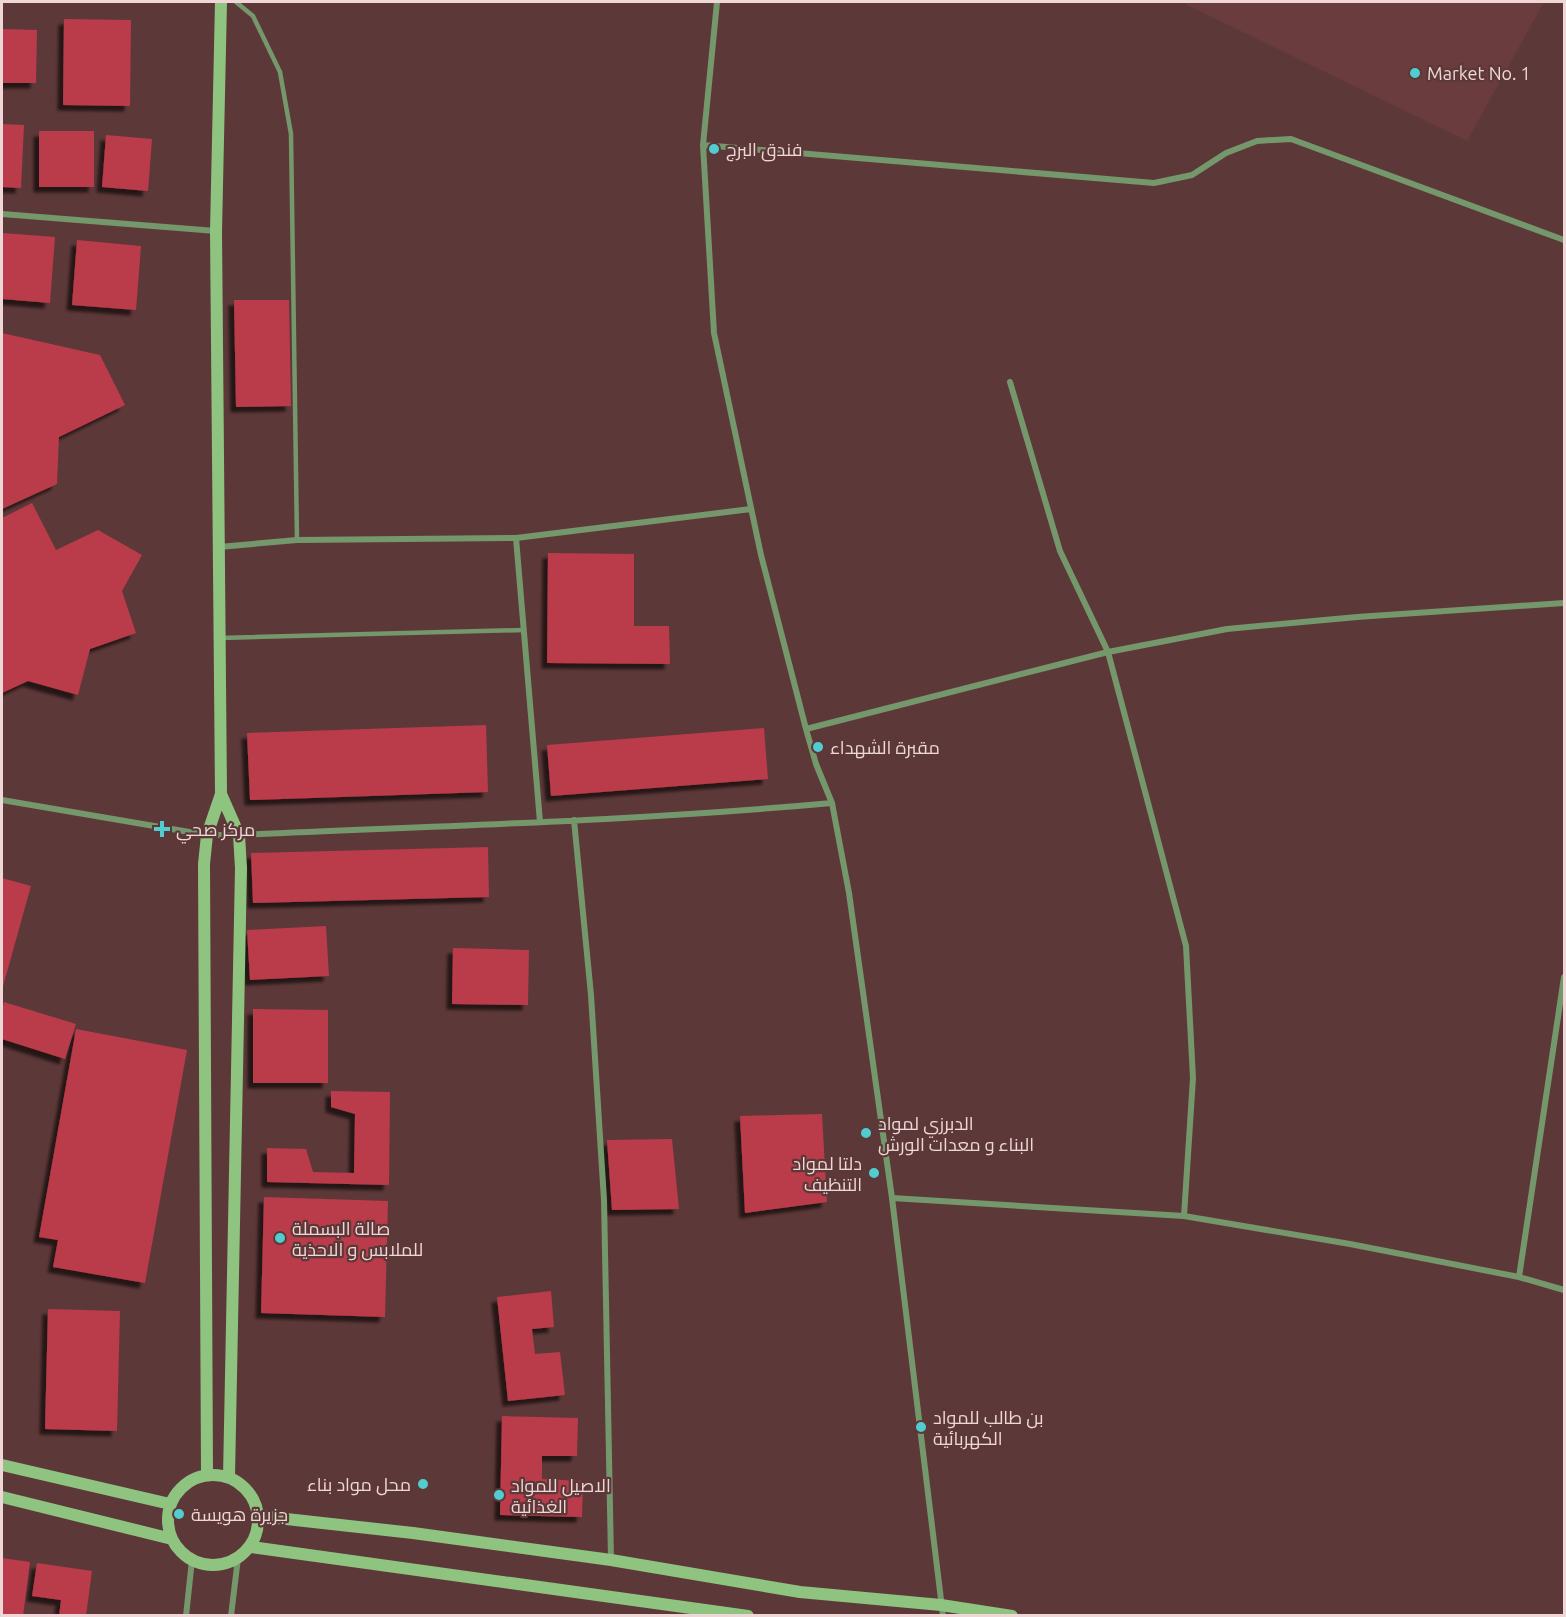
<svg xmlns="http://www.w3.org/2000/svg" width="1566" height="1617" font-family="Ubuntu,Cairo,sans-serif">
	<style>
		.built { fill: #6a3c3d }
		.building { fill: #ba3b48; filter: url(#shadow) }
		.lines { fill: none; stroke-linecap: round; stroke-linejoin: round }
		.lane { stroke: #75976c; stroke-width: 4.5 }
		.street { stroke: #75976c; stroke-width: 6 }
		.secondary { stroke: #8fc480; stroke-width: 12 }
		.poi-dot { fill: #51ccd1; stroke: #5d3838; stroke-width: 2 }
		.labels { text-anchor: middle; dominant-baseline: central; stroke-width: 4.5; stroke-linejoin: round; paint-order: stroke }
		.poi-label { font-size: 18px; fill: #efd7d7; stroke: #5d3838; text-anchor: start }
	</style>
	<defs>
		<filter id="shadow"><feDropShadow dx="-5.5" dy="5.5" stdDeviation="1.5" flood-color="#0009"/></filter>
	</defs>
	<rect width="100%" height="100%" fill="#5d3838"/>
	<path class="built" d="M 1187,2 L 1544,2 L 1467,141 L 1185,4 Z"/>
	<path class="building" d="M 64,19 L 131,20 L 130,106 L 63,105 Z
		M 2,29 L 37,30 L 36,83 L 2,83 Z
		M 2,124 L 24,125 L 21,188 L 2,187 Z
		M 39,131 L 94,131 L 94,187 L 39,187 Z
		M 106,135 L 152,139 L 148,191 L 102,187 Z
		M 2,233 L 55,237 L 50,303 L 2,299 Z
		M 77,240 L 141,246 L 136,310 L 72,305 Z
		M 234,300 L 289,300 L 291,406 L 236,407 Z
		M 2,333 L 100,355 L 125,405 L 59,437 L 57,484 L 2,509 Z
		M 32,503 L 56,550 L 98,530 L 142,555 L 122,591 L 136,633 L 90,649 L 78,695 L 28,681 L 2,693 L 2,518 Z
		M 548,553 L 634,554 L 634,626 L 669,626 L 670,664 L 547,663 Z
		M 486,725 L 488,792 L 250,800 L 247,733 Z
		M 764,728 L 768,779 L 551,796 L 547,745 Z
		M 488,847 L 489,897 L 253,903 L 251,853 Z
		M 2,878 L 31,886 L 2,990 Z
		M 326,926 L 329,976 L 250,980 L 247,930 Z
		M 453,948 L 529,950 L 528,1005 L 452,1004 Z
		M 4,1002 L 76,1024 L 65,1059 L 2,1039 L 2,1010 Z
		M 253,1009 L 328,1010 L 328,1083 L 253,1083 Z
		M 76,1029 L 187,1050 L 145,1283 L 53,1267 L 58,1240 L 39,1237 Z
		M 331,1091 L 390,1092 L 389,1185 L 267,1182 L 267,1148 L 306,1149 L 313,1172 L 354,1173 L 355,1114 L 331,1107 Z
		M 822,1114 L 827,1202 L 745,1213 L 740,1116 Z
		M 672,1139 L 679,1209 L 612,1210 L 607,1140 Z
		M 264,1197 L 388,1201 L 385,1317 L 261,1313 Z
		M 551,1291 L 554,1327 L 532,1329 L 535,1354 L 560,1352 L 565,1395 L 508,1401 L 497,1297 Z
		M 48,1309 L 120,1311 L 117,1431 L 45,1429 Z
		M 502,1416 L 578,1418 L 577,1456 L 542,1456 L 542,1479 L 583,1481 L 582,1517 L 500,1515 Z
		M 2,1558 L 30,1562 L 23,1616 L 2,1616 Z
		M 37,1563 L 92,1571 L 86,1616 L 59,1616 L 61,1600 L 32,1596 Z"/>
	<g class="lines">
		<path class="lane" d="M 236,2 L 253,16 L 280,72 L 291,134 L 297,540
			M 220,638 L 524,630"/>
		<path class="street" d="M 717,2 L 703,145 L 714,333 L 761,555 L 806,729 L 816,764 L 832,803 L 849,893 L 892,1198 L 943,1616
			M 703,145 L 1154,183 L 1192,175 L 1226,153 L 1257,141 L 1291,139 L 1564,240
			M 2,214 L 216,231
			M 1010,382 L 1060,551 L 1108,652 L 1186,946 L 1193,1078 L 1184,1216
			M 516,538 L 540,822
			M 219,547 L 297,540 L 516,538 L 751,509
			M 806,729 L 1108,652 L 1227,629 L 1357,617 L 1564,603
			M 2,800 L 207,835 L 239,835 C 437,826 635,821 832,803
			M 574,820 L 591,995 L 604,1200 L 611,1559
			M 892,1198 L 1184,1216 L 1350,1244 L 1519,1277 L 1564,1290
			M 1519,1277 L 1564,977
			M 186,1616 L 192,1560
			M 231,1616 L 238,1558"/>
		<path class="secondary" d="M 221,794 L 239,835 L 241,868 L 229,1477
			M 2,1465 L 170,1504
			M 207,1474 L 204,864 L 207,835 L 221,794 L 216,231 L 221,2
			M168 1520a45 45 0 1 1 90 0a45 45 0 1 1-90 0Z
			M 2,1497 L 172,1539
			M 259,1516 L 413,1533 L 611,1560 L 800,1592 L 941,1605 L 1012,1616
			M 251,1547 L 748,1616"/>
	</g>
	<g class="poi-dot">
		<circle cx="1415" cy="73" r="6"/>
		<circle cx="714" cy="149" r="6"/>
		<circle cx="818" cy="747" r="6"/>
		<path d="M159 820h6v6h6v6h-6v6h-6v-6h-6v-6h6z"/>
		<circle cx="866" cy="1133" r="6"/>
		<circle cx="874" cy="1173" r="6"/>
		<circle cx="280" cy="1238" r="6"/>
		<circle cx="921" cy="1427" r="6"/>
		<circle cx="423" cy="1484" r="6"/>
		<circle cx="499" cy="1495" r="6"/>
		<circle cx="179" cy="1514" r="6"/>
	</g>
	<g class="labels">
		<g class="poi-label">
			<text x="1427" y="73">Market No. 1</text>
			<text x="726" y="149">فندق البرج</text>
			<text x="830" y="747">مقبرة الشهداء</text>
			<text x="176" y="829">مركز صحي</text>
			<text x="878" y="1123">الدبرزي لمواد<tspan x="878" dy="21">البناء و معدات الورش</tspan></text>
			<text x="862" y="1163" text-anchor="end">دلتا لمواد<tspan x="862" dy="21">التنظيف</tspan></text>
			<text x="292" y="1228">صالة البسملة<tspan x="292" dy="21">للملابس و الاحذية</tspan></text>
			<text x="933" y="1417">بن طالب للمواد<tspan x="933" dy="21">الكهربائية</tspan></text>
			<text x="411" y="1484" text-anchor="end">محل مواد بناء</text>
			<text x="511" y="1485">الاصيل للمواد<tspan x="511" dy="21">الغذائية</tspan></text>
			<text x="191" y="1514">جزيرة هويسة</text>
		</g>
	</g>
	<rect width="1566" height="1617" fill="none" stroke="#efd7d7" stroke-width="6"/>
</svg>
